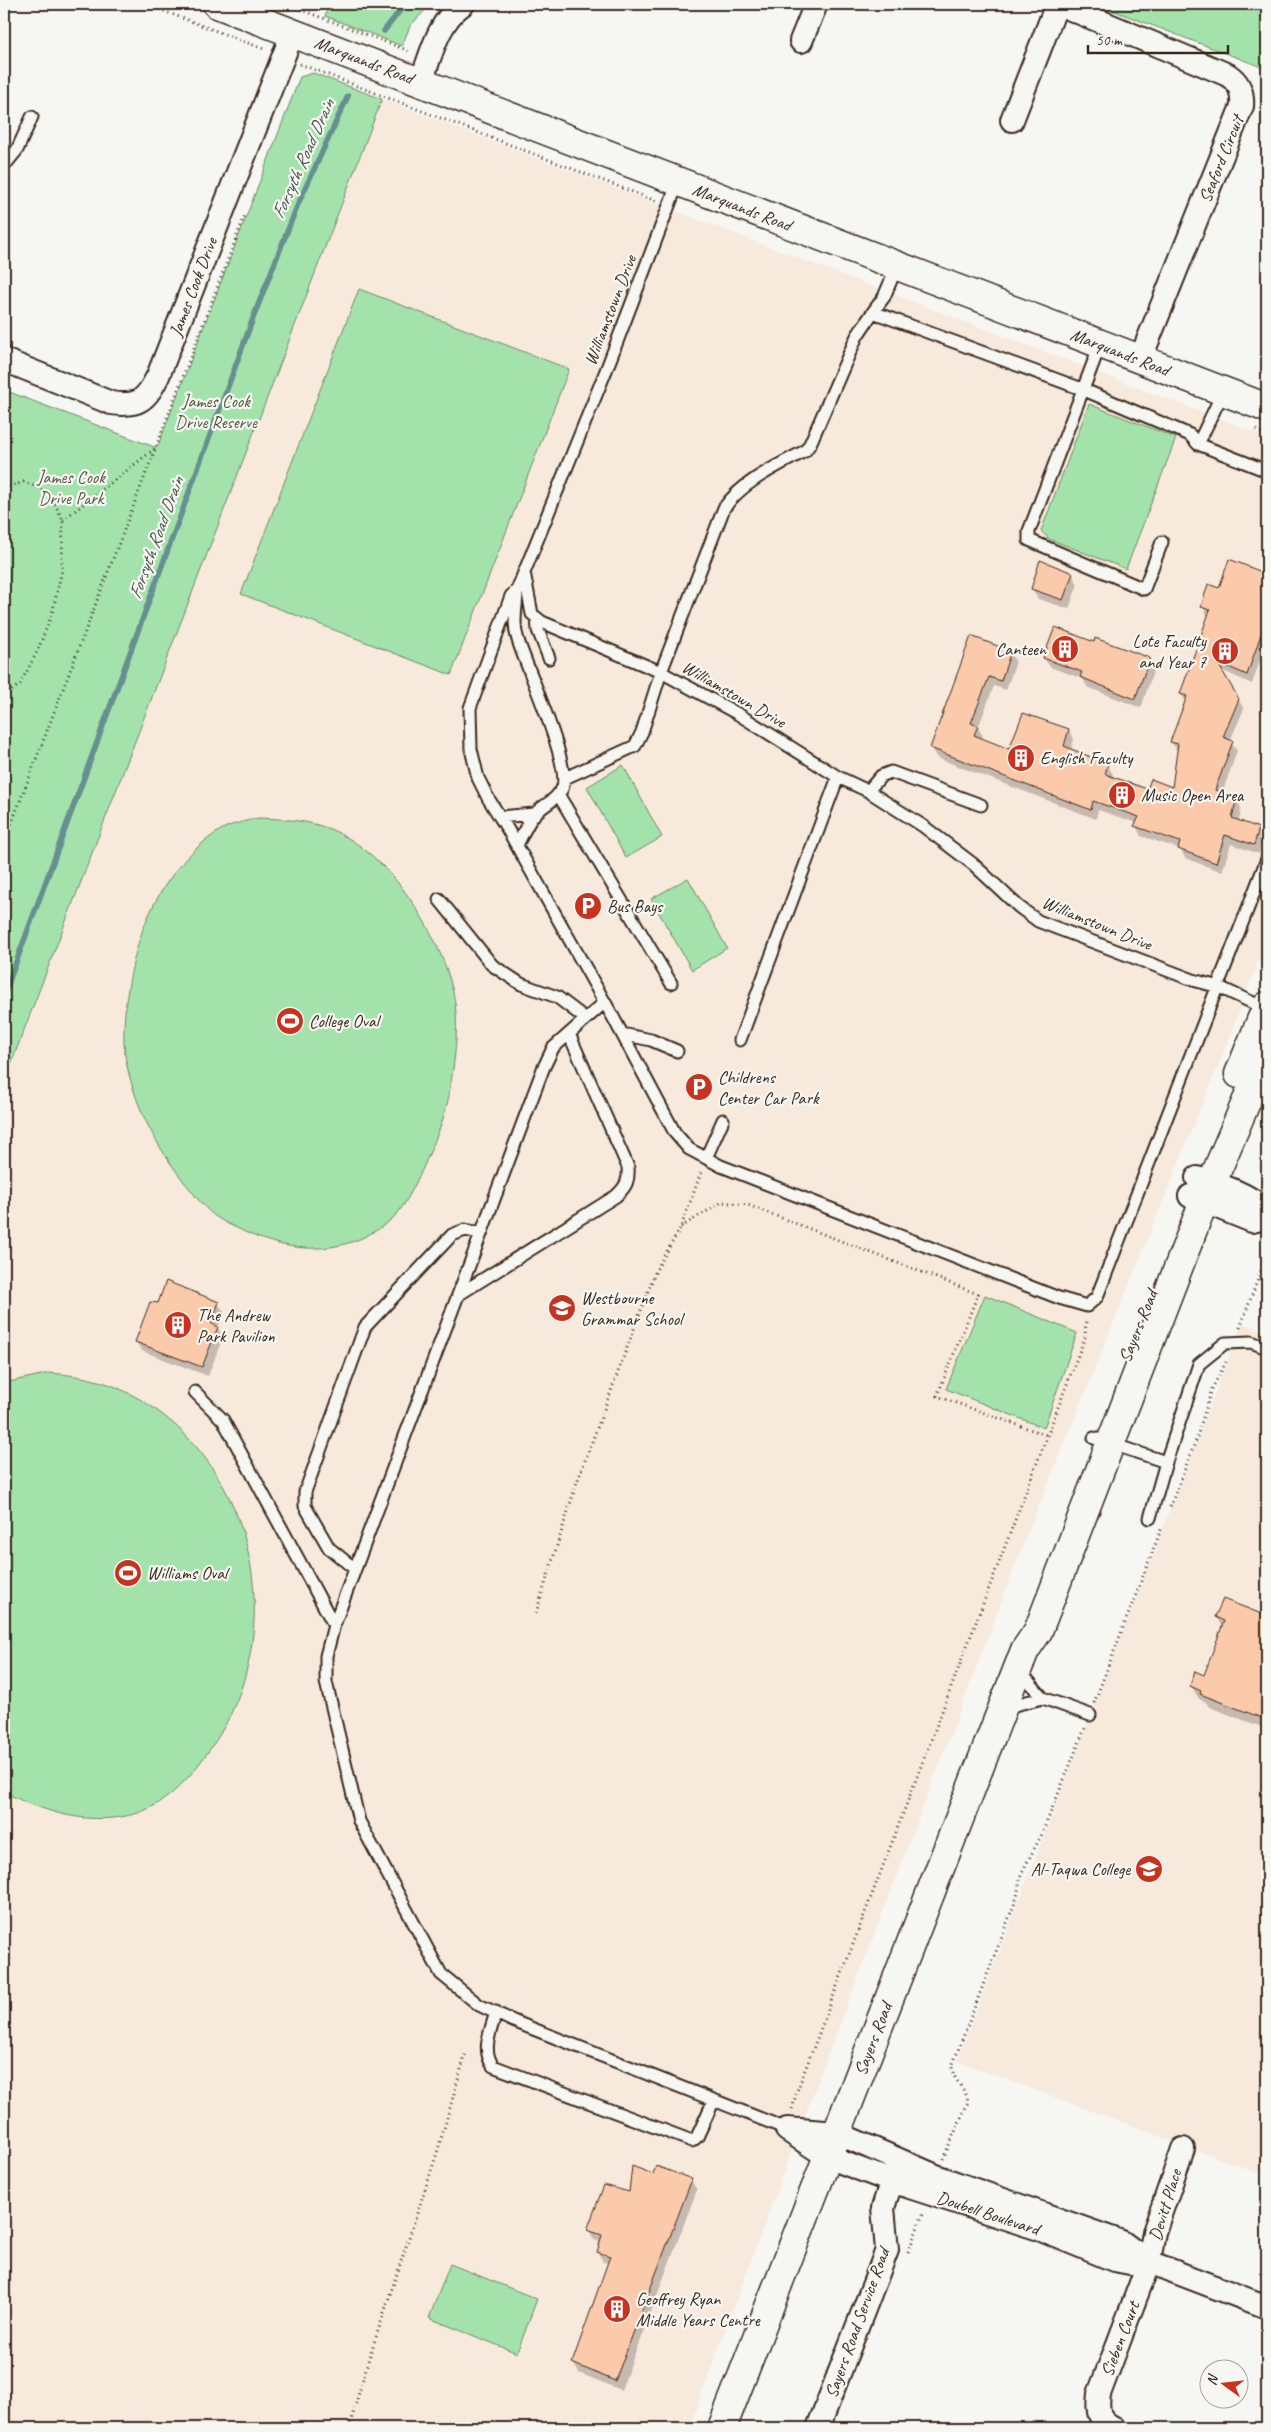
<svg xmlns="http://www.w3.org/2000/svg" width="1271" height="2432" font-family="Caveat,sans-serif">
	<style>
		.built { fill: #f8e9dd }
		.green { fill: #a3e3ab; stroke: #6f8664 }
		.shadow { fill: #0003 }
		.lines { fill: none; stroke-linecap: round; stroke-linejoin: round }
		.stream { stroke: #658f90; stroke-width: 5.5 }
		.building { fill: #fbcaab; stroke: #3b2a1e }
		.lane-casing { stroke: #3b2a1e; stroke-width: 15 }
		.street-casing { stroke: #3b2a1e; stroke-width: 26 }
		.secondary-casing { stroke: #3b2a1e; stroke-width: 31 }
		.path { stroke: #3b2a1e; stroke-width: 3; stroke-dasharray: 1 4; stroke-linecap: butt }
		.lane { stroke: #f6f6f2; stroke-width: 11 }
		.street { stroke: #f6f6f2; stroke-width: 22 }
		.secondary { stroke: #f6f6f2; stroke-width: 28 }
		.labels { text-anchor: middle; dominant-baseline: central; stroke-width: 4.5; stroke-linejoin: round; paint-order: stroke }
		.street-label { font-size: 18px; fill: #3b2a1e; stroke: #f6f6f2 }
		.park-label { font-size: 18px; fill: #555841; stroke: #f6f6f2 }
		.poi-label { font-size: 18px; fill: #3b2a1e; stroke: #f6f6f2; text-anchor: start }
		.water-label { font-size: 19px; font-style: italic; fill: #4c544e; stroke: #f6f6f2 }
	</style>
	<rect width="100%" height="100%" fill="#f6f6f2"/>
	<filter id="ink" filterUnits="userSpaceOnUse"><feTurbulence type="fractalNoise" baseFrequency=".02" numOctaves="2"/><feDisplacementMap in="SourceGraphic" scale="10" xChannelSelector="R" yChannelSelector="G"/><feConvolveMatrix kernelMatrix="1 2 1 2 8 2 1 2 1" color-interpolation-filters="sRGB"/></filter>
	<g filter="url(#ink)">
		<path class="built" d="M 382,99 L 1267,437 L 1267,938 L 1224,1051 L 1027,1535 L 797,2136 L 689,2428 L 4,2428 L 4,1082 Z
			M 1242,1323 L 1267,1332 L 1267,2176 L 957,2061 Z"/>
		<path class="green" d="M 329,4 L 431,4 L 410,26 L 402,46 L 325,16 Z
			M 1096,4 L 1267,4 L 1267,69 Z
			M 313,73 L 382,99 L 4,1082 L 4,390 L 157,448 L 300,77 Z
			M 359,289 L 569,369 L 451,675 L 241,594 Z
			M 1089,404 L 1176,438 L 1126,569 L 1049,539 L 1041,531 Z
			M 623,765 L 662,837 L 626,858 L 587,787 Z
			M 259,818 C 283,819 307,820 330,829 C 389,852 440,933 453,992 C 460,1022 455,1058 450,1088 C 447,1115 434,1143 423,1168 C 414,1186 404,1211 387,1223 C 344,1256 292,1254 245,1232 C 236,1227 226,1224 218,1218 C 205,1210 195,1195 185,1183 C 156,1145 138,1113 127,1066 C 118,1029 130,965 143,929 C 158,890 183,854 219,831 C 230,824 246,821 259,818 Z
			M 688,878 L 727,948 L 692,970 L 651,899 Z
			M 985,1295 L 1077,1333 L 1044,1428 L 946,1389 Z
			M 50,1373 C 73,1375 94,1378 116,1387 C 255,1448 296,1633 208,1752 C 190,1777 168,1803 138,1813 C 92,1827 45,1813 4,1792 L 4,1383 Z
			M 450,2264 L 537,2299 L 517,2353 L 429,2318 Z"/>
		<path class="shadow" d="M 1230,561 L 1267,576 L 1267,641 L 1252,684 L 1221,670 L 1244,709 L 1230,741 L 1237,751 L 1222,794 L 1236,798 L 1241,808 L 1239,822 L 1258,829 L 1263,839 L 1259,854 L 1231,844 L 1222,872 L 1185,858 L 1180,849 L 1141,836 L 1136,826 L 1137,823 L 1098,810 L 1096,819 L 937,758 L 931,748 L 972,637 L 1010,652 L 1016,662 L 1006,690 L 994,686 L 978,728 L 983,736 L 981,740 L 1010,751 L 1069,730 L 1074,739 L 1071,750 L 1107,765 L 1113,774 L 1112,778 L 1148,791 L 1173,788 L 1178,752 L 1171,742 L 1186,702 L 1181,694 L 1208,617 L 1203,607 L 1220,589 Z
			M 1072,574 L 1078,584 L 1069,609 L 1038,599 L 1032,589 Z
			M 1094,644 L 1149,659 L 1154,669 L 1141,708 L 1087,687 L 1083,679 L 1050,667 L 1044,658 Z
			M 218,1303 L 224,1312 L 218,1328 L 223,1337 L 208,1376 L 142,1351 L 136,1342 L 159,1304 Z
			M 1223,1600 L 1267,1617 L 1267,1729 L 1209,1707 L 1206,1702 L 1199,1699 L 1191,1686 L 1204,1677 L 1223,1629 L 1216,1617 Z
			M 654,2176 L 691,2180 L 697,2190 L 621,2390 L 579,2373 L 573,2363 L 609,2263 L 603,2262 L 598,2252 L 601,2242 L 594,2240 L 589,2230 L 630,2193 Z"/>
		<g class="lines">
			<path class="stream" d="M 1256,4 L 1267,7
				M 384,31 L 405,4
				M 4,995 L 255,313 L 298,204 L 348,96"/>
		</g>
		<path class="building" d="M 1229,559 L 1267,574 L 1267,589 L 1262,603 L 1267,605 L 1267,617 L 1247,675 L 1217,662 L 1239,699 L 1223,737 L 1233,741 L 1215,790 L 1237,797 L 1232,818 L 1259,828 L 1254,845 L 1225,835 L 1216,863 L 1178,849 L 1180,842 L 1134,826 L 1139,817 L 1093,801 L 1091,810 L 930,748 L 971,636 L 1011,651 L 1001,681 L 989,677 L 971,723 L 978,726 L 974,735 L 1009,749 L 1023,713 L 1069,729 L 1064,746 L 1108,764 L 1105,774 L 1147,789 L 1151,779 L 1172,787 L 1178,744 L 1170,742 L 1187,696 L 1180,694 L 1210,610 L 1201,607 L 1208,584 L 1219,588 Z
			M 1040,560 L 1073,573 L 1063,600 L 1031,589 Z
			M 1055,627 L 1094,642 L 1095,638 L 1150,658 L 1135,699 L 1080,677 L 1082,672 L 1043,658 Z
			M 166,1281 L 219,1302 L 211,1323 L 218,1327 L 202,1367 L 135,1342 L 150,1302 L 158,1303 Z
			M 1223,1599 L 1267,1616 L 1267,1720 L 1200,1694 L 1201,1691 L 1190,1686 L 1195,1671 L 1204,1675 L 1224,1621 L 1215,1617 Z
			M 632,2166 L 653,2174 L 656,2166 L 692,2179 L 615,2381 L 572,2363 L 610,2256 L 597,2252 L 602,2235 L 587,2230 L 604,2185 L 629,2192 Z"/>
		<g class="lines">
			<g class="lane-casing">
				<path id="lane" d="M 4,166 L 17,150 L 32,117
					M 873,312 L 884,297 L 897,266
					M 1100,345 L 1029,531 L 1029,540 L 1144,589 L 1162,542
					M 1198,444 L 1223,392
					M 524,572 L 532,614 L 542,622 L 661,672 L 724,508 C 742,482 777,466 805,451 L 810,444 L 857,336 L 873,312 L 1082,389 L 1190,435 L 1198,444 L 1267,471
					M 517,590 L 511,596 L 470,708 L 471,749 L 478,778 L 488,798 L 508,830 L 613,1017 L 675,1133 L 689,1149 L 721,1166 L 1059,1298 L 1087,1306 L 1097,1297 L 1267,859
					M 537,618 L 538,630 L 549,658
					M 565,778 L 635,746 L 642,732 L 661,672 L 738,714 L 838,777 L 868,791 L 923,826 L 973,864 L 1019,907 L 1038,921 L 1193,980 L 1219,987 L 1266,1009
					M 868,791 L 881,776 L 891,772 L 981,805
					M 558,794 L 671,983
					M 500,817 L 534,814
					M 517,845 C 522,836 527,823 534,815 C 541,806 555,802 562,789 C 573,768 526,667 518,640 C 512,623 517,607 517,590 L 607,368 L 678,182
					M 439,899 L 492,965 L 521,984 L 557,997 L 586,1019
					M 605,1002 L 553,1048 L 543,1069 L 334,1625 L 326,1656 L 326,1682 L 359,1821 L 441,1974 L 479,2005 L 513,2021 L 787,2129
					M 622,1034 L 651,1040 L 677,1051
					M 740,1040 L 838,777
					M 706,1158 L 723,1120
					M 458,1295 L 616,1196 C 627,1186 629,1180 628,1167 L 569,1034
					M 195,1392 L 223,1420 L 334,1625
					M 1094,1438 L 1166,1462
					M 1150,1518 L 1166,1462 L 1199,1364 L 1225,1343 L 1251,1342 L 1267,1348
					M 355,1569 L 329,1548 L 305,1506 L 305,1492 L 365,1327 L 452,1235 L 465,1230 L 481,1233
					M 1019,1670 L 1043,1698 L 1090,1715
					M 1006,1707 L 1043,1698
					M 496,2012 C 491,2031 481,2049 493,2066 L 692,2141 L 697,2137 L 714,2100"/>
			</g>
			<g class="street-casing">
				<path id="street" d="M 1059,4 L 1228,75 C 1240,83 1243,93 1242,106 L 1140,360
					M 801,41 L 816,4
					M 421,82 C 431,55 438,21 463,4
					M 1012,120 L 1057,4
					M 4,360 L 111,403 C 139,407 146,400 158,376 L 293,32
					M 1197,1178 C 1222,1185 1248,1194 1267,1211
					M 1190,1196 L 1252,1221 L 1267,1218
					M 787,2129 L 837,2133 L 936,2176 L 1122,2242 L 1149,2262 L 1267,2307
					M 787,2130 L 828,2157 L 891,2181 L 1039,2229 L 1114,2260 L 1130,2263 L 1149,2262
					M 818,2428 L 887,2250 L 883,2208 L 896,2167
					M 1114,2428 C 1098,2420 1097,2411 1099,2394 L 1149,2262 L 1154,2232 L 1183,2149"/>
			</g>
			<g class="secondary-casing">
				<path id="secondary" d="M 217,4 L 1267,408
					M 1239,1074 L 1267,1006
					M 722,2428 L 1025,1650 L 1038,1631 L 1204,1201 L 1267,1053"/>
			</g>
			<path class="path" d="M 145,4 L 264,49
				M 286,4 L 412,52
				M 300,64 L 656,201
				M 1256,430 L 1267,435
				M 4,488 L 24,482 L 37,487 L 50,495 L 63,520 L 62,570 L 52,614 L 37,652 L 20,684 L 4,697
				M 63,520 L 157,447
				M 4,843 L 245,215
				M 681,1227 L 722,1202 L 748,1205 L 978,1294 L 937,1396 L 1046,1435
				M 1240,1328 L 1267,1254
				M 1170,1507 L 1196,1440 L 1212,1389 L 1226,1362
				M 536,1613 L 577,1482 L 656,1270 L 681,1227 L 702,1170
				M 1094,1703 L 1162,1527
				M 792,2109 L 797,2091 L 1085,1337 L 1086,1319
				M 943,2159 L 968,2102 C 967,2088 952,2081 952,2066 L 1017,1897 L 1021,1874 L 1041,1836 L 1085,1728
				M 908,2252 L 924,2211
				M 349,2428 L 368,2361 L 437,2153 L 466,2052"/>
			<use href="#lane" class="lane"/>
			<use href="#street" class="street"/>
			<use href="#secondary" class="secondary"/>
		</g>
	</g>
	<defs>
		<g id="building-disc" transform="scale(1.4375)"><circle r="9.5" fill="#c8321e" stroke="#f6f6f2"/><path d="M-4-6H4V6H1V3H-1V6H-4ZM-2.5-4.3h1.7v1.8h-1.7ZM.8-4.3h1.7v1.8H.8ZM-2.5-1h1.7V.8h-1.7ZM.8-1h1.7V.8H.8Z" fill="#fff"/></g>
		<g id="parking-disc" transform="scale(1.4375)"><circle r="9.5" fill="#c8321e" stroke="#f6f6f2"/><path d="M-3.5-5.5H1a3.5 3.5 0 0 1 0 7H-1V5.5H-3.5ZM-1-3.4V-.6H.8a1.4 1.4 0 0 0 0-2.8Z" fill="#fff"/></g>
		<g id="stadium-disc" transform="scale(1.4375)"><circle r="9.5" fill="#c8321e" stroke="#f6f6f2"/><path d="M0-5a6.5 5 0 1 0 0 10a6.5 5 0 1 0 0-10ZM-3.5-1.8h7v3.6h-7Z" fill="#fff"/></g>
		<g id="school-disc" transform="scale(1.4375)"><circle r="9.5" fill="#c8321e" stroke="#f6f6f2"/><path d="M0-5L7-2L0 1L-7-2ZM-4 1L0 2.5L4 1V4Q0 6-4 4Z" fill="#fff"/></g>
	</defs>
	<g fill-rule="evenodd">
		<use href="#building-disc" x="1065" y="649"/>
		<use href="#building-disc" x="1225" y="651"/>
		<use href="#building-disc" x="1021" y="758"/>
		<use href="#building-disc" x="1122" y="795"/>
		<use href="#parking-disc" x="588" y="906"/>
		<use href="#stadium-disc" x="290" y="1021"/>
		<use href="#parking-disc" x="699" y="1087"/>
		<use href="#school-disc" x="562" y="1308"/>
		<use href="#building-disc" x="178" y="1325"/>
		<use href="#stadium-disc" x="128" y="1573"/>
		<use href="#school-disc" x="1149" y="1869"/>
		<use href="#building-disc" x="617" y="2309"/>
	</g>
	<g class="labels">
		<g class="street-label">
			<text transform="translate(364 60) rotate(21)">Marquands Road</text>
			<text transform="translate(1221 159) rotate(-68)">Seaford Circuit</text>
			<text transform="translate(742 207) rotate(21)">Marquands Road</text>
			<text transform="translate(193 287) rotate(-69)">James Cook Drive</text>
			<text transform="translate(610 310) rotate(-69)">Williamstown Drive</text>
			<text transform="translate(1120 352) rotate(21)">Marquands Road</text>
			<text transform="translate(734 694) rotate(30)">Williamstown Drive</text>
			<text transform="translate(1097 923) rotate(22)">Williamstown Drive</text>
			<text transform="translate(1138 1326) rotate(-68)">Sayers Road</text>
			<text transform="translate(873 2039) rotate(-69)">Sayers Road</text>
			<text transform="translate(1165 2205) rotate(-73)">Devitt Place</text>
			<text transform="translate(988 2213) rotate(18)">Doubell Boulevard</text>
			<text transform="translate(857 2323) rotate(-70)">Sayers Road Service Road</text>
			<text transform="translate(1120 2339) rotate(-69)">Sieben Court</text>
		</g>
		<g class="park-label">
			<text x="216" y="401">James Cook<tspan x="216" dy="21">Drive Reserve</tspan></text>
			<text x="71" y="477">James Cook<tspan x="71" dy="21">Drive Park</tspan></text>
		</g>
		<g class="poi-label">
			<text x="1206" y="641" text-anchor="end">Lote Faculty<tspan x="1206" dy="21">and Year 7</tspan></text>
			<text x="1046" y="649" text-anchor="end">Canteen</text>
			<text x="1040" y="758">English Faculty</text>
			<text x="1141" y="795">Music Open Area</text>
			<text x="607" y="906">Bus Bays</text>
			<text x="309" y="1021">College Oval</text>
			<text x="718" y="1077">Childrens<tspan x="718" dy="21">Center Car Park</tspan></text>
			<text x="581" y="1298">Westbourne<tspan x="581" dy="21">Grammar School</tspan></text>
			<text x="197" y="1315">The Andrew<tspan x="197" dy="21">Park Pavilion</tspan></text>
			<text x="147" y="1573">Williams Oval</text>
			<text x="1130" y="1869" text-anchor="end">Al-Taqwa College</text>
			<text x="636" y="2299">Geoffrey Ryan<tspan x="636" dy="21">Middle Years Centre</tspan></text>
		</g>
		<g class="water-label">
			<text transform="translate(303 159) rotate(-66)">Forsyth Road Drain</text>
			<text transform="translate(156 538) rotate(-70)">Forsyth Road Drain</text>
		</g>
	</g>
	<rect width="1271" height="2432" fill="none" stroke="#f6f6f2" stroke-width="20"/>
	<rect x="10" y="10" width="1251" height="2412" fill="none" stroke="#3b2a1e" stroke-width="2" filter="url(#ink)"/>
	<g transform="translate(1224 2384) rotate(285)"><circle r="24" fill="#f6f6f2" stroke="#aba49d"/>
	<path d="M0-4L9 19L0 12L-9 19Z" fill="#c8321e"/>
	<text y="-8" font-size="14" font-weight="bold" text-anchor="middle" fill="#3b2a1e">N</text>
	</g>
	<path d="M1088 45v8h140v-8" fill="none" stroke="#3b2a1e" stroke-width="2.5"/>
	<text x="1096" y="45" font-size="15" fill="#3b2a1e" stroke="#f6f6f2" stroke-width="4" paint-order="stroke">50 m</text>
</svg>
